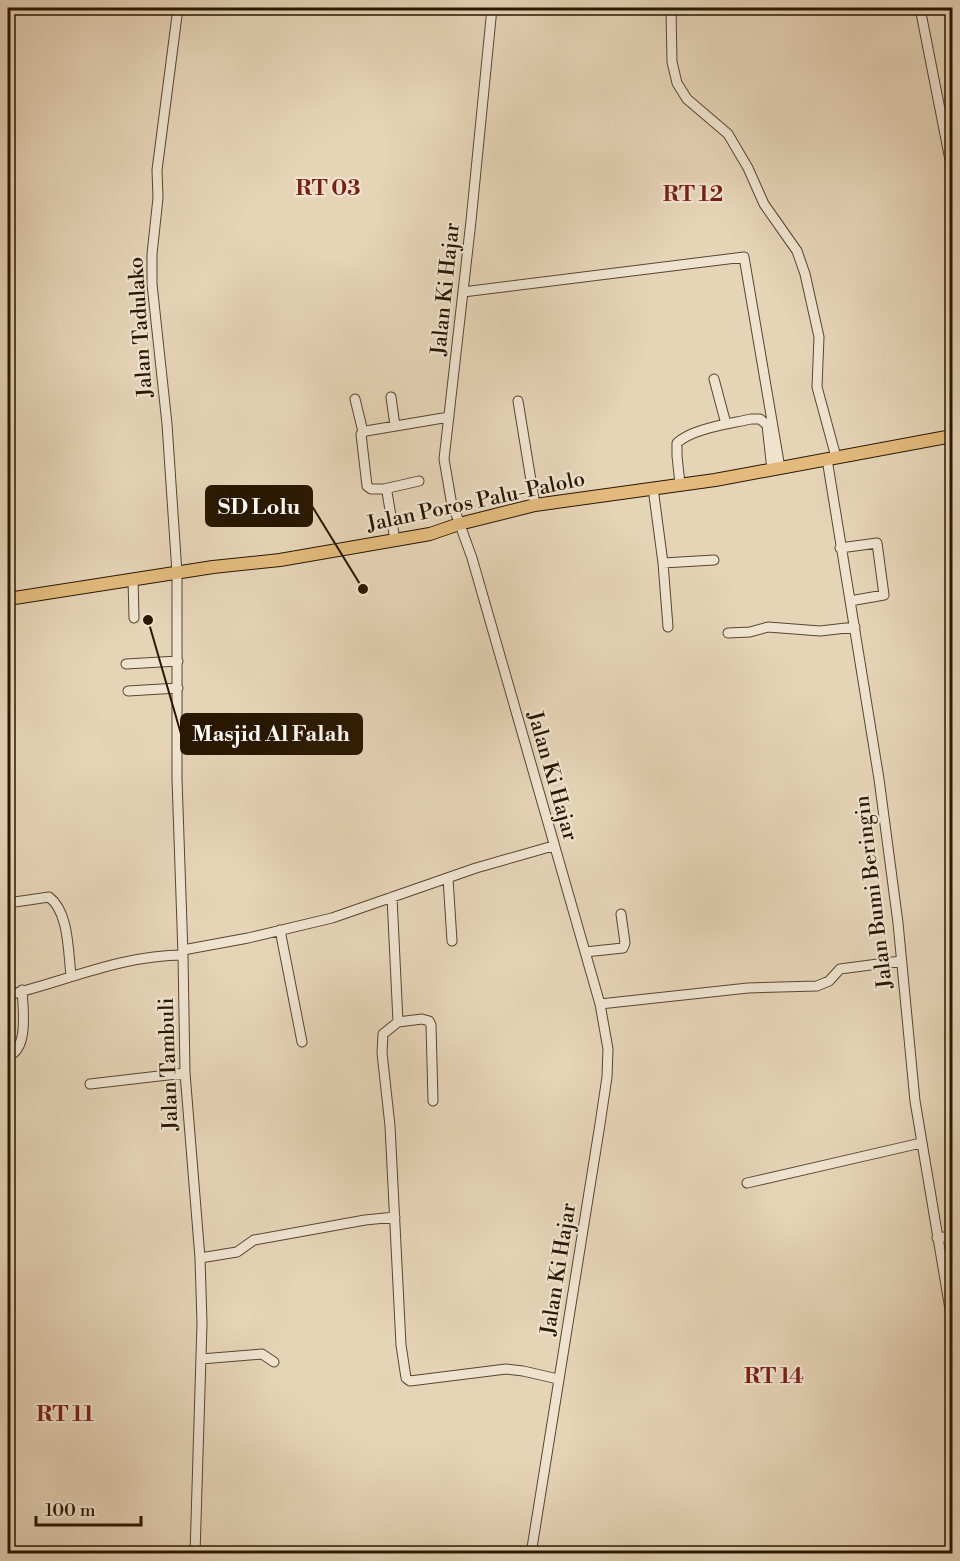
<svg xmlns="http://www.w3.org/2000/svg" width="960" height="1561" font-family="'Libre Bodoni',serif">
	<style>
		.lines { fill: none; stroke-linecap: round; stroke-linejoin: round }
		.minor-casing { stroke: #58462e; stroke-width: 11 }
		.major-casing { stroke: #291701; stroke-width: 14 }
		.minor { stroke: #efe3d0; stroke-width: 9 }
		.major { stroke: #e3ba7c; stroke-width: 12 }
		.labels { text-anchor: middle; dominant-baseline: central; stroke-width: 4.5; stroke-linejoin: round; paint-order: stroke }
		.street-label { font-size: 21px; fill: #291701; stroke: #efe3d0 }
		.neighbourhood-label { font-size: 22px; font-weight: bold; fill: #7a1f14; stroke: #efe3d0 }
		.leader { fill: none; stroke: #291701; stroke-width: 2 }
		.callout-dot { fill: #291701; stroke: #efe3d0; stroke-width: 2 }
		.callout { fill: #291701; stroke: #291701; stroke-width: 2 }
		.callout-label { font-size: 22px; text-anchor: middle; font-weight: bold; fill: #fff }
	</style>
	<rect width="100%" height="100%" fill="#e6d4b7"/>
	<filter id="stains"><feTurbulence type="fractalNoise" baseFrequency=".00333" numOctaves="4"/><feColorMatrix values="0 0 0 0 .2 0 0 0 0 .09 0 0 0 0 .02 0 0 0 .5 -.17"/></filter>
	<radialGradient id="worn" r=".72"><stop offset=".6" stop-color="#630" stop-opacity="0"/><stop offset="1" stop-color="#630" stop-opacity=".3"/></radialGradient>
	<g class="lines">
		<g class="minor-casing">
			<path id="minor" d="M 178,8 L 157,170 L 158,198 L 152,254 L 152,284 L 167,424 L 177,573 L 177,779 L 183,955 L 185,1073 L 200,1258 L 202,1323 L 195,1554
				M 492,8 L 471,221 L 444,459 L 451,500 L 472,558 L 600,1004 L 608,1049 L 607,1077 L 600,1124 L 531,1554
				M 671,8 L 672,62 L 677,83 L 687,99 L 728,134 L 748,168 L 764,204 L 797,251 L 805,274 L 819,337 L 817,387 L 836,457
				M 920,8 L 952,170
				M 463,292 L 744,257 L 780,468
				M 714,379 L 726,424
				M 391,397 L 395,426
				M 355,399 L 363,432
				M 518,401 L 535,505
				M 827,459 L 879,779 L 898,923 L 915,1101 L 952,1321
				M 680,484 L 677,456 L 677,443 C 693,428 730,424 751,419 L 760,419 L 767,425 L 772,470
				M 653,488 L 663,563 L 668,627
				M 384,489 L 419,481
				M 395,540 L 387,492 L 384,489 L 371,489 L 367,486 L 361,434 L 366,431 L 449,417
				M 840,548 L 877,543 L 884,595 L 850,601
				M 663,563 L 714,560
				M 133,579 L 134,618
				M 728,633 L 750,632 L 768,627 L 820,631 L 855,627
				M 126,664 L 178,661
				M 128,691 L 178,688
				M 448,878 L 452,941
				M 392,897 L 398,1022 L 383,1034 L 382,1053 L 390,1126 L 401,1345 L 406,1378 L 410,1381 L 506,1369 L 523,1371 L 558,1379
				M 8,903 L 49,897 C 69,912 68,951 71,975
				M 280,930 L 302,1042
				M 183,950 L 248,938 L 332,918 L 476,868 L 553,846
				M 585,952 L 623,948 L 625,943 L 621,914
				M 8,995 C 66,981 122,955 183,955
				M 600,1004 L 748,988 L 817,986 L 829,981 L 840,969 L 901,961
				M 398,1022 L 422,1019 L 429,1021 L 431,1025 L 433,1101
				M 8,1056 C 29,1050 23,1007 22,990
				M 90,1084 L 185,1073
				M 747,1183 L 921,1143
				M 937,1238 L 952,1236
				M 200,1258 L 237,1252 L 254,1240 L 365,1220 L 395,1217
				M 201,1359 L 262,1354 L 274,1362"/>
		</g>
		<g class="major-casing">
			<path id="major" d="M 8,599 L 213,567 L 280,560 L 430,534 L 459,524 L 535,505 L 715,480 L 952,436"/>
		</g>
		<use href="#minor" class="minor"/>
		<use href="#major" class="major"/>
	</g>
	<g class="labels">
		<g class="street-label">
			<text transform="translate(446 289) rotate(-84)">Jalan Ki Hajar</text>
			<text transform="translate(141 327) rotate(-94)">Jalan Tadulako</text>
			<text transform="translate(476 502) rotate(-12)">Jalan Poros Palu-Palolo</text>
			<text transform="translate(552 776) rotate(74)">Jalan Ki Hajar</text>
			<text transform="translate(874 892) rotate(-97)">Jalan Bumi Beringin</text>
			<text transform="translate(169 1064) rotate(-92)">Jalan Tambuli</text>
			<text transform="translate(559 1269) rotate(-81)">Jalan Ki Hajar</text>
		</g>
		<g class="neighbourhood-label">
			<text x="328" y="188">RT 03</text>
			<text x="693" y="194">RT 12</text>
			<text x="774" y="1376">RT 14</text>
			<text x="65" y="1414">RT 11</text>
		</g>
	</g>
	<path class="leader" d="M363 589L312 506M148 620L181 734"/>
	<g class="callout-dot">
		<circle cx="363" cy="589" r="6"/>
		<circle cx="148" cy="620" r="6"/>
	</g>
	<g class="callout">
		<rect x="206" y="486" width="106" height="40" rx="6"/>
		<rect x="181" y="714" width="181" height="40" rx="6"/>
	</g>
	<g class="callout-label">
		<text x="259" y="514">SD Lolu</text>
		<text x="271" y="741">Masjid Al Falah</text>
	</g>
	<rect width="960" height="1561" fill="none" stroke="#e6d4b7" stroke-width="30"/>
	<rect x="9" y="9" width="942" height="1543" fill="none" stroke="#291701" stroke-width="3"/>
	<rect x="15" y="15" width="930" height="1531" fill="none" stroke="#291701" stroke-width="1.5"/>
	<path d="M36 1516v9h105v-9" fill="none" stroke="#291701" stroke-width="3"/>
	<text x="45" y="1516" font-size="18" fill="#291701" stroke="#efe3d0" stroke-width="4.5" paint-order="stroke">100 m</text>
	<rect width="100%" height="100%" filter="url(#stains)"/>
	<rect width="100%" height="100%" fill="url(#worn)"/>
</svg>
